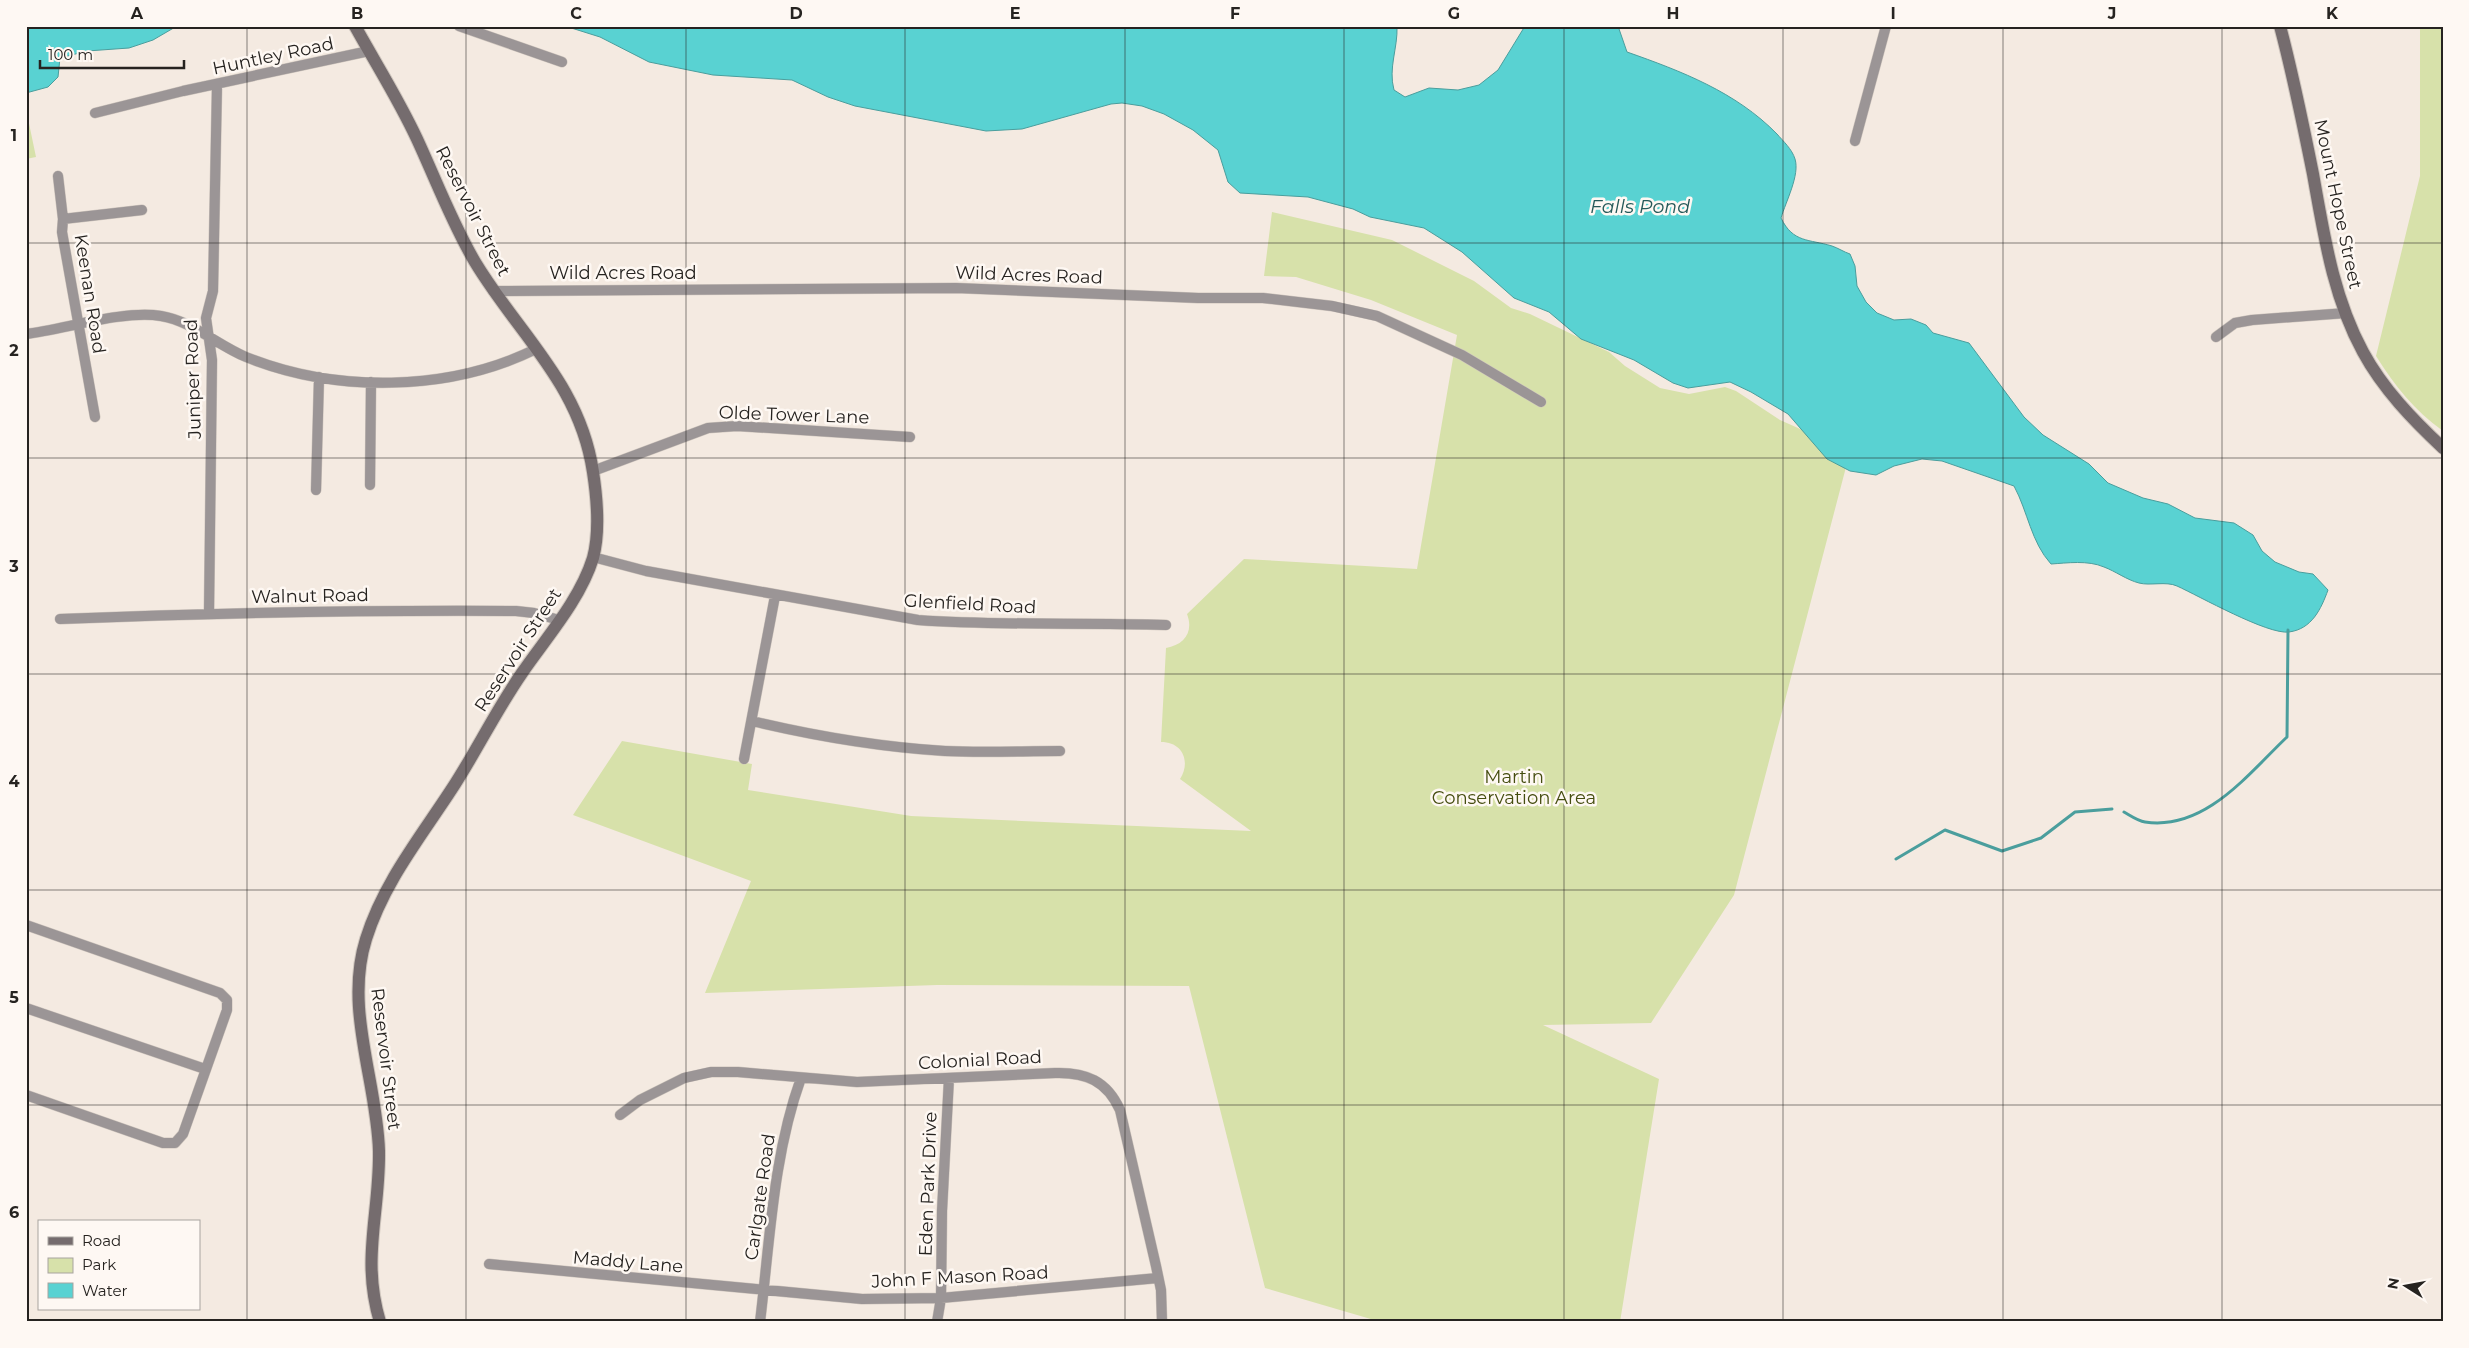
<svg xmlns="http://www.w3.org/2000/svg" width="2469" height="1348" font-family="Montserrat,sans-serif">
	<style>
		.green { fill: #d7e1aa }
		.water { fill: #59d2d2; stroke: #4a9e9d }
		.lines { fill: none; stroke-linecap: round; stroke-linejoin: round }
		.stream { stroke: #4a9e9d; stroke-width: 3 }
		.street-casing { stroke: #cfc6be; stroke-width: 11 }
		.secondary-casing { stroke: #cfc6be; stroke-width: 14 }
		.street { stroke: #9b9596; stroke-width: 10 }
		.secondary { stroke: #756c6e; stroke-width: 12 }
		.grid { fill: none; stroke: #262320; stroke-width: 1; stroke-opacity: 0.55 }
		.labels { text-anchor: middle; dominant-baseline: central; stroke-width: 5; stroke-linejoin: round; paint-order: stroke }
		.street-label { font-size: 18px; fill: #262320; stroke: #fef8f3 }
		.park-label { font-size: 18px; fill: #454d0f; stroke: #fef8f3 }
		.water-label { font-size: 19px; font-style: italic; fill: #255959; stroke: #fef8f3 }
		.neatline { fill: none; stroke: #262320; stroke-width: 2 }
		.grid-label { font-size: 16px; text-anchor: middle; font-weight: bold; fill: #262320 }
	</style>
	<rect width="100%" height="100%" fill="#f4eae1"/>
	<path class="green" d="M 2420,26 L 2443,26 L 2443,431 C 2414,410 2395,386 2376,356 L 2420,176 Z
		M 26,109 L 36,157 L 26,159 Z
		M 1272,212 L 1392,240 L 1474,281 L 1511,308 L 1530,314 L 1609,352 L 1625,366 L 1660,388 L 1689,394 L 1725,387 L 1736,391 L 1780,420 L 1816,436 L 1851,448 L 1734,895 L 1651,1023 L 1543,1025 L 1659,1079 L 1620,1322 L 1381,1322 L 1265,1288 L 1189,986 L 937,985 L 705,993 L 751,881 L 573,815 L 622,741 L 752,764 L 748,790 L 911,816 L 1251,831 L 1180,779 C 1191,762 1183,742 1161,742 L 1166,648 C 1184,645 1194,632 1187,614 L 1244,559 L 1417,569 L 1457,335 L 1371,300 L 1296,277 L 1264,276 Z"/>
	<path class="water" d="M 26,26 L 177,26 L 153,40 L 129,48 L 87,51 L 60,58 L 58,77 L 48,87 L 26,93 Z
		M 565,26 L 1397,26 C 1398,48 1388,68 1394,90 L 1405,97 L 1429,88 L 1458,90 L 1479,85 L 1498,70 L 1525,26 L 1618,26 L 1627,52 C 1681,71 1736,92 1777,134 C 1783,141 1792,149 1795,159 C 1800,175 1786,201 1781,218 C 1793,243 1809,239 1832,246 C 1838,248 1844,252 1850,254 L 1855,266 L 1857,286 L 1866,302 L 1877,313 L 1894,320 L 1911,319 L 1926,325 L 1933,333 L 1969,343 L 2024,417 L 2043,435 L 2089,464 L 2108,483 L 2143,498 L 2168,504 L 2195,518 L 2234,523 L 2253,535 L 2262,551 L 2275,562 L 2299,572 L 2313,574 L 2328,590 C 2321,609 2312,629 2289,632 C 2268,635 2199,596 2177,586 C 2166,581 2150,586 2139,583 C 2127,580 2115,571 2104,567 C 2088,560 2067,563 2051,564 C 2031,542 2028,512 2014,486 L 1942,461 L 1922,459 L 1894,466 L 1876,475 L 1850,471 L 1827,459 L 1788,414 L 1751,392 L 1730,382 L 1688,388 L 1673,383 L 1634,360 L 1581,339 L 1549,312 L 1514,298 L 1462,252 L 1424,228 L 1370,217 L 1353,209 L 1308,197 L 1240,193 L 1228,182 L 1218,150 L 1193,130 L 1164,114 L 1142,106 L 1122,103 L 1111,104 L 1022,129 L 986,131 L 855,106 L 828,97 L 792,80 L 713,75 L 649,62 L 600,37 Z"/>
	<g class="lines">
		<path class="stream" d="M 2124,812 C 2131,816 2138,821 2145,822 C 2205,831 2248,774 2287,737 L 2288,630
			M 1896,859 L 1945,830 L 2002,851 L 2041,838 L 2075,812 L 2112,809"/>
		<g class="street-casing">
			<path id="street" d="M 459,26 L 562,62
				M 95,113 L 183,91 L 369,51
				M 1855,141 L 1886,26
				M 58,176 L 63,219 L 62,232 L 95,417
				M 63,219 L 142,210
				M 493,291 L 956,288 L 1198,298 L 1263,298 L 1332,306 L 1377,316 L 1462,355 L 1541,402
				M 26,334 C 66,329 122,310 161,316 C 192,321 217,345 246,357 C 336,393 448,392 536,349
				M 2216,337 L 2235,323 L 2252,320 L 2346,313
				M 593,471 L 708,428 L 737,426 L 910,437
				M 370,485 L 371,382
				M 316,490 L 319,377
				M 593,557 L 646,571 L 918,620 C 1001,626 1083,622 1166,625
				M 209,613 L 212,360 L 206,318 L 213,291 L 217,85
				M 60,619 C 212,613 364,610 516,611 L 534,613 L 559,620
				M 752,721 C 815,736 880,747 945,751 C 983,753 1022,751 1060,751
				M 744,759 L 775,596
				M 26,925 L 220,993 L 227,1000 L 227,1010 L 183,1134 L 175,1143 L 163,1143 L 26,1095
				M 26,1008 L 205,1069
				M 620,1115 L 640,1100 L 684,1078 L 711,1072 L 738,1072 L 857,1082 L 1055,1073 C 1086,1072 1107,1081 1120,1110 L 1156,1266 L 1161,1290 L 1162,1322
				M 489,1264 L 862,1299 L 941,1298 L 1158,1278
				M 760,1322 C 770,1240 773,1156 801,1078
				M 937,1322 L 941,1298 L 942,1211 L 949,1078"/>
		</g>
		<g class="secondary-casing">
			<path id="secondary" d="M 355,26 C 376,64 399,100 417,139 C 436,180 452,223 475,262 C 519,335 580,384 593,472 C 597,498 600,532 593,558 C 580,600 546,638 522,673 C 497,709 478,748 455,784 C 423,834 384,881 366,939 C 344,1009 377,1081 379,1151 C 380,1213 361,1259 380,1322
				M 2280,26 C 2293,75 2303,124 2313,174 C 2324,235 2333,297 2363,352 C 2383,389 2413,420 2443,448"/>
		</g>
		<use href="#street" class="street"/>
		<use href="#secondary" class="secondary"/>
	</g>
	<path class="grid" d="M 247,26 L 247,1322M 466,26 L 466,1322M 686,26 L 686,1322M 905,26 L 905,1322M 1125,26 L 1125,1322M 1344,26 L 1344,1322M 1564,26 L 1564,1322M 1783,26 L 1783,1322M 2003,26 L 2003,1322M 2222,26 L 2222,1322M 26,243 L 2443,243M 26,458 L 2443,458M 26,674 L 2443,674M 26,890 L 2443,890M 26,1105 L 2443,1105"/>
	<g class="labels">
		<g class="street-label">
			<text transform="translate(273 56) rotate(-12)">Huntley Road</text>
			<text transform="translate(2338 204) rotate(78)">Mount Hope Street</text>
			<text transform="translate(473 211) rotate(63)">Reservoir Street</text>
			<text x="623" y="273">Wild Acres Road</text>
			<text transform="translate(1029 275) rotate(2)">Wild Acres Road</text>
			<text transform="translate(90 294) rotate(81)">Keenan Road</text>
			<text transform="translate(193 379) rotate(-92)">Juniper Road</text>
			<text transform="translate(794 415) rotate(2)">Olde Tower Lane</text>
			<text transform="translate(310 596) rotate(-1)">Walnut Road</text>
			<text transform="translate(970 604) rotate(3)">Glenfield Road</text>
			<text transform="translate(518 650) rotate(-57)">Reservoir Street</text>
			<text transform="translate(386 1059) rotate(83)">Reservoir Street</text>
			<text transform="translate(980 1060) rotate(-3)">Colonial Road</text>
			<text transform="translate(928 1184) rotate(-88)">Eden Park Drive</text>
			<text transform="translate(760 1197) rotate(-82)">Carlgate Road</text>
			<text transform="translate(628 1262) rotate(5)">Maddy Lane</text>
			<text transform="translate(960 1277) rotate(-3)">John F Mason Road</text>
		</g>
		<g class="park-label">
			<text x="1514" y="777">Martin<tspan x="1514" dy="21">Conservation Area</tspan></text>
		</g>
		<g class="water-label">
			<text x="1640" y="206">Falls Pond</text>
		</g>
	</g>
	<rect width="2469" height="1348" fill="none" stroke="#fef8f3" stroke-width="55"/>
	<rect x="38" y="1220" width="162" height="90" fill="#fef8f3" stroke="#a8a39f"/>
	<rect x="48" y="1237" width="25" height="8" fill="#756c6e" stroke="#a8a39f"/>
	<text x="82" y="1246" font-size="15" fill="#262320">Road</text>
	<rect x="48" y="1258" width="25" height="15" fill="#d7e1aa" stroke="#a8a39f"/>
	<text x="82" y="1270" font-size="15" fill="#262320">Park</text>
	<rect x="48" y="1283" width="25" height="15" fill="#59d2d2" stroke="#a8a39f"/>
	<text x="82" y="1296" font-size="15" fill="#262320">Water</text>
	<g transform="translate(2406 1286) rotate(281)" stroke="#fef8f3" stroke-width="4" paint-order="stroke">
	<path d="M0-4L9 19L0 12L-9 19Z" fill="#262320"/>
	<text y="-8" font-size="14" font-weight="bold" text-anchor="middle" fill="#262320">N</text>
	</g>
	<path d="M40 60v8h144v-8" fill="none" stroke="#262320" stroke-width="2.5"/>
	<text x="48" y="60" font-size="15" fill="#262320" stroke="#fef8f3" stroke-width="4" paint-order="stroke">100 m</text>
	<rect x="28" y="28" width="2414" height="1292" class="neatline"/>
	<g class="grid-label">
		<text x="137" y="19">A</text>
		<text x="357" y="19">B</text>
		<text x="576" y="19">C</text>
		<text x="796" y="19">D</text>
		<text x="1015" y="19">E</text>
		<text x="1235" y="19">F</text>
		<text x="1454" y="19">G</text>
		<text x="1673" y="19">H</text>
		<text x="1893" y="19">I</text>
		<text x="2112" y="19">J</text>
		<text x="2332" y="19">K</text>
		<text x="14" y="141">1</text>
		<text x="14" y="356">2</text>
		<text x="14" y="572">3</text>
		<text x="14" y="787">4</text>
		<text x="14" y="1003">5</text>
		<text x="14" y="1218">6</text>
	</g>
</svg>
